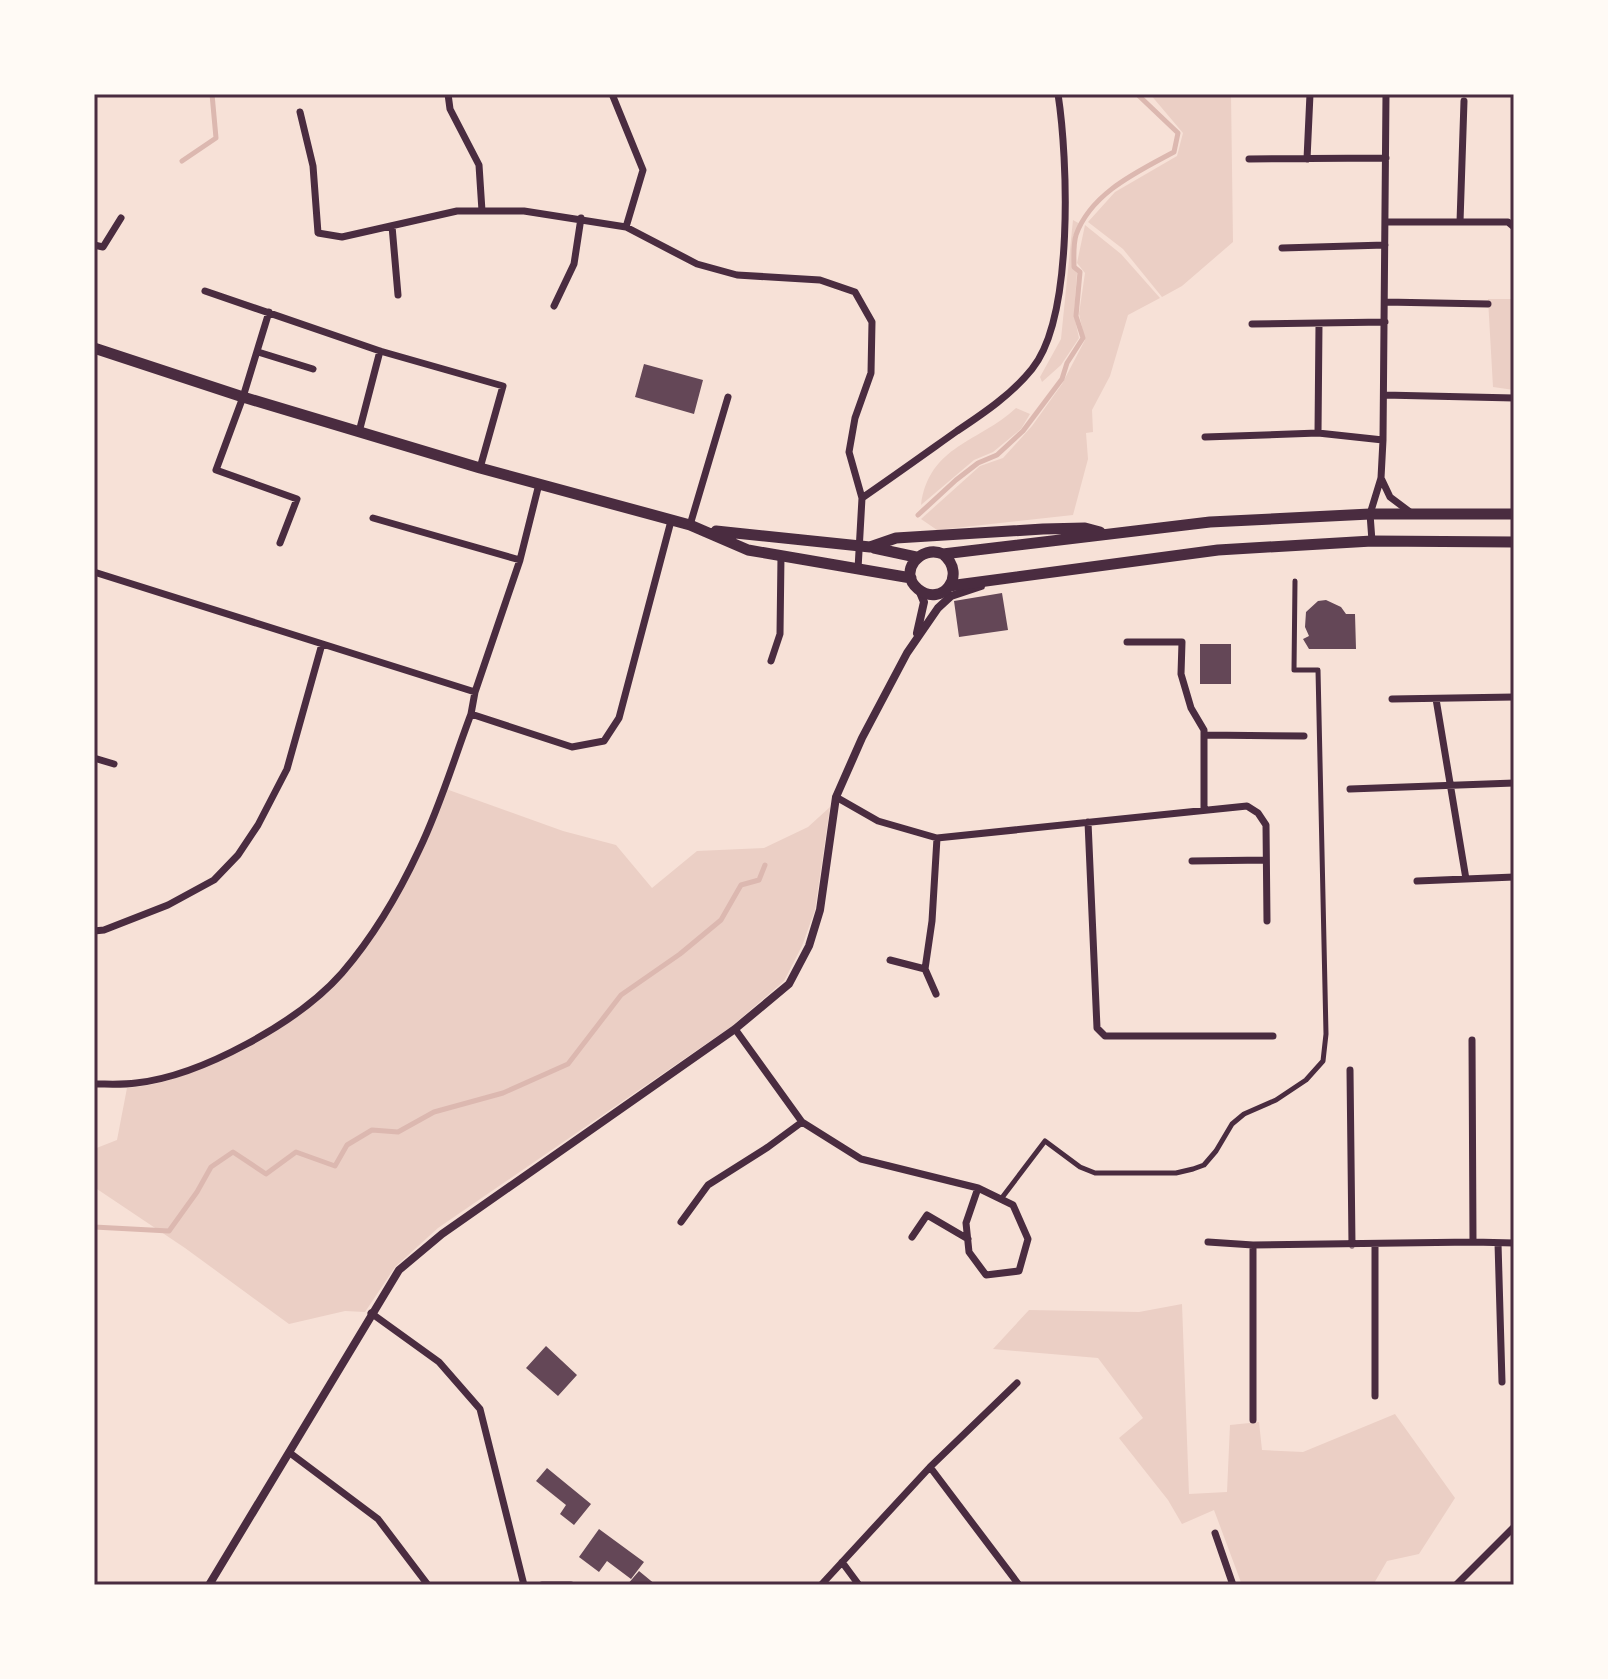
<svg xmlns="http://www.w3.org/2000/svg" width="1608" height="1679" font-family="'Varela Round',sans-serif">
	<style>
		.green { fill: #ebcfc5 }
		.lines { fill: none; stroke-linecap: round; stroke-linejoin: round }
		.stream { stroke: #dcb8b0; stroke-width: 5 }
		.building { fill: #644757 }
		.pedestrian { stroke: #4a2c40; stroke-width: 5 }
		.minor { stroke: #4a2c40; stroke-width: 7 }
		.tertiary { stroke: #4a2c40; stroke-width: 8 }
		.trunk { stroke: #4a2c40; stroke-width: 11 }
		.neatline { fill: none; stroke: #4a2c40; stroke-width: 3 }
	</style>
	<rect width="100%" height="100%" fill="#f7e1d7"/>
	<path class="green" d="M 1150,94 L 1231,94 L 1233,242 L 1182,286 L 1162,297 L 1123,249 L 1088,222 L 1115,192 L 1177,156 L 1183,133 Z
		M 1073,220 L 1080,224 L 1073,236 L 1073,268 L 1077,273 L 1074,315 L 1079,338 L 1061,365 L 1042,382 L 1040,377 L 1061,339 Z
		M 1085,225 L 1121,254 L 1160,298 L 1128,315 L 1110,376 L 1092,410 L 1093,432 L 1086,433 L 1088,459 L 1073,515 L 937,530 L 921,519 L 980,466 L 1003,458 L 1032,426 L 1062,384 L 1085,340 L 1079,314 L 1085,273 L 1077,263 Z
		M 1488,299 L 1514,299 L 1514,390 L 1493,387 Z
		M 1016,408 L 1030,414 L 1021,429 L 993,452 L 974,460 L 921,505 C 929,445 980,442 1016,408 Z
		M 446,789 L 563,831 L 616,845 L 652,888 L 697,851 L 764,848 L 808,827 L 830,807 L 815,910 L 802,946 L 784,981 L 732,1026 L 438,1228 L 395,1267 L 365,1312 L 345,1311 L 289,1324 L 185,1248 L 94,1187 L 94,1149 L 117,1140 L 127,1088 C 157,1086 186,1075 214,1063 C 342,1012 400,912 446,789 Z
		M 1182,1304 L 1189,1494 L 1227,1492 L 1230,1425 L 1259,1422 L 1262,1450 L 1303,1452 L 1395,1414 L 1455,1498 L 1419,1554 L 1387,1561 L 1373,1585 L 1242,1585 L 1214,1510 L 1182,1524 L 1168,1500 L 1119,1438 L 1143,1418 L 1098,1358 L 993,1349 L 1029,1310 L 1139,1312 Z"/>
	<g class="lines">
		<path class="stream" d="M 182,161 L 216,138 L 212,94
			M 918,515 L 956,480 L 978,463 L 997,455 L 1023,431 L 1062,379 L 1067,363 L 1083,338 L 1076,316 L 1080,272 L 1074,267 C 1074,257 1073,245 1076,235 C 1091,193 1137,172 1174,152 L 1178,133 L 1137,94
			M 94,1227 L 169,1231 L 197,1192 L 211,1167 L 233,1152 L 266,1174 L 296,1152 L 335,1166 L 347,1145 L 372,1130 L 398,1132 L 434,1112 L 503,1093 L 568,1064 L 621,995 L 680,954 L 721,920 L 741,885 L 759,880 L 765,865"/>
	</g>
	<path class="building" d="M 644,364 L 703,380 L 694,414 L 635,397 Z
		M 1002,593 L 1008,630 L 959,637 L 954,601 Z
		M 1326,600 L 1341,607 L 1346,614 L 1355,614 L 1356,649 L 1309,649 L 1303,639 L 1309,636 L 1305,627 L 1306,612 L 1318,601 Z
		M 1200,644 L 1231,644 L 1231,684 L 1200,684 Z
		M 546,1346 L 577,1375 L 558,1396 L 526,1368 Z
		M 547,1468 L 591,1504 L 574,1525 L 560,1514 L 566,1505 L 536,1481 Z
		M 599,1529 L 644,1562 L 631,1579 L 607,1561 L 599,1572 L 579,1557 Z
		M 639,1571 L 656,1585 L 627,1585 Z"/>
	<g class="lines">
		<path class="pedestrian" d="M 1001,1199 L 1045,1141 L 1080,1167 L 1095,1173 L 1176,1173 L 1193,1169 L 1204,1165 L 1216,1151 L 1232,1124 L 1244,1114 L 1276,1100 L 1306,1080 L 1323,1061 L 1326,1034 L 1318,670 L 1294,670 L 1295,581"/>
		<path class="minor" d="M 448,94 L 450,109 L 479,165 L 482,211
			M 612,94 L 643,170 L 626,227
			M 300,112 L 313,166 L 318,233 L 342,237 L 457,211 L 524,211 L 626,227 L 697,264 L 737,275 L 820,280 L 855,292 L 872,322 L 871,373 L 855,418 L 849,452 L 862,498
			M 1249,159 L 1386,158
			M 1307,159 L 1310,94
			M 1386,222 L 1508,222 L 1514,227
			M 1460,222 L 1464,101
			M 392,226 L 398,295
			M 94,245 L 103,247 L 121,218
			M 1282,248 L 1385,245
			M 205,291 L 380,351 L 503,386 L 480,468
			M 1385,302 L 1488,304
			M 554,306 L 574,264 L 581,218
			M 269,312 L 243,397 L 216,470 L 297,499 L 280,543
			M 1252,324 L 1385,322
			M 258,352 L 313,369
			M 1384,395 L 1514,398
			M 359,432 L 380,351
			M 1318,433 L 1319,324
			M 1205,437 L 1318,433 L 1383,440
			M 1381,478 L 1390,497 L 1410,512
			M 373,518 L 520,560
			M 690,525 L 728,397
			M 1372,541 L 1370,514 L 1381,478 L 1383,440 L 1386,94
			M 858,569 L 862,498 C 894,476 926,453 957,431 C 984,413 1012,394 1032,369 C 1074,317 1068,159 1058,94
			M 94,572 L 475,692
			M 1127,642 L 1182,642 L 1181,674 L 1191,708 L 1204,730 L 1204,810
			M 771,661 L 780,634 L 781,556
			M 1392,699 L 1514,697
			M 1436,699 L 1466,879
			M 471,714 L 572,747 L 604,741 L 619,718 L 671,521
			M 1204,735 L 1304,736
			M 94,758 L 114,764
			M 1350,789 L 1514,783
			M 836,797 L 878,821 L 937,838 L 1247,806 L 1258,813 L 1266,825 L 1267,921
			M 1088,822 L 1097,1028 L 1105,1036 L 1273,1036
			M 1192,861 L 1266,860
			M 1417,881 L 1514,877
			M 94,931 L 104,930 L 168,905 L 214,880 L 238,855 L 258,825 L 287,769 L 322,644
			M 890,960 L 925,969 L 936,994
			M 925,969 L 932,921 L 937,838
			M 735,1029 L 802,1122 L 861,1159 L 978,1188 L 1013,1205 L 1028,1239 L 1019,1271 L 986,1275 L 969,1252 L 966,1223 L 978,1188
			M 1472,1040 L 1473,1242
			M 1350,1070 L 1352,1245
			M 94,1084 C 108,1084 123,1085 136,1083 C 201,1076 299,1022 342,973 C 373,937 399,893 419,850 C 440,807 454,759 471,714 L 475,692 L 520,560 L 539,484
			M 681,1222 L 708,1185 L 768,1147 L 802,1122
			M 912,1237 L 927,1215 L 968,1239
			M 1208,1242 L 1253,1245 L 1473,1242 L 1514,1243
			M 1498,1243 L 1502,1382
			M 1253,1245 L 1253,1420
			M 371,1313 L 439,1362 L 480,1409 L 524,1585
			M 1375,1396 L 1375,1245
			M 290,1453 L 378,1519 L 428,1585
			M 930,1467 L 1019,1585
			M 1215,1533 L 1233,1585
			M 842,1562 L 859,1585
			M 542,1585 L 571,1585
			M 821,1585 L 930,1467 L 1017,1383
			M 1456,1585 L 1514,1527"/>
		<path class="tertiary" d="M 917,633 L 924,602 L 919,590
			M 209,1585 L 399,1270 L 442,1234 L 735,1029 L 789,984 L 809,946 L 820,910 L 836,797 L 862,738 L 907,653 L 938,608 L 951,596 L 981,586"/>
		<path class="trunk" d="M 94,348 L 243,397 L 480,468 L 690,525 L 748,550 L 911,578
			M 716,531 L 870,547 L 896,538 L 1043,529 L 1085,528 L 1100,532
			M 874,548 L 916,557
			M 943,554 C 968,575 942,608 918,589 C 897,572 921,544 943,554 L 1210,522 L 1370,514 L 1514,514
			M 949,586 L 1218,550 L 1372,541 L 1514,542"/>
	</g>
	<rect width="1608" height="1679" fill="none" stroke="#fffaf5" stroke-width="192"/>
	<rect x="96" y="96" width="1416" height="1487" class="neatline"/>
</svg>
